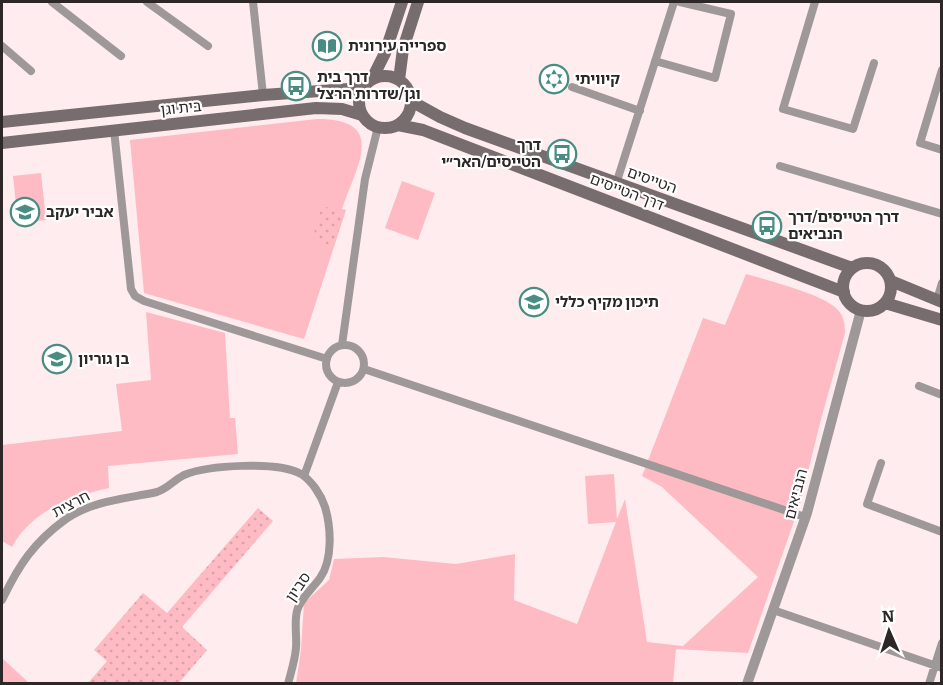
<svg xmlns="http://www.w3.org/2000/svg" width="943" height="685" font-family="Bitter,'Noto Sans Hebrew',serif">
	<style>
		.grass { fill: #febbc4 }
		.park { fill: url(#park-dots) }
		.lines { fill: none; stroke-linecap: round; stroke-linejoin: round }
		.minor { stroke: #9f9899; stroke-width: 8 }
		.tertiary { stroke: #9f9899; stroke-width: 10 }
		.secondary { stroke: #786d6e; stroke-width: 12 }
		.labels { text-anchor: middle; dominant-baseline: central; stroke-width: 4.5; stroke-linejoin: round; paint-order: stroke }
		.poi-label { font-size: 15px; font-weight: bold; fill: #2e2728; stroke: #fff; text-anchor: start }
		.street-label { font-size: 15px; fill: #2e2728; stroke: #fff }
	</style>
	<defs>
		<pattern id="park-dots" width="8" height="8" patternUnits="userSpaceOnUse" patternTransform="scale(1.5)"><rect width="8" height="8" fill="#febbc4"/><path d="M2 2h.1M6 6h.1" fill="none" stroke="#daa1a8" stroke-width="1.8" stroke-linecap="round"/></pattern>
	</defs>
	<rect width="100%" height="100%" fill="#feecee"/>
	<path class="grass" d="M 317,119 C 388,119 357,165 342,209 L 346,210 L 304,339 L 144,293 L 130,140 Z
		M 41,173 L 46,220 L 18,223 L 13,176 Z
		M 402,181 L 435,193 L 418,240 L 385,228 Z
		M 746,274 C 767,280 827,295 839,311 C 844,318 845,325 845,333 L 820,423 L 800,504 L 748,653 L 676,649 L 673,683 L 296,684 L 301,650 L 304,603 L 329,580 L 334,559 L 383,557 L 456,564 L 515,554 L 514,600 L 577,624 L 616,522 L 588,524 L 585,476 L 614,474 L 617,519 L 625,499 L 647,642 L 683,646 L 758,577 L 662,487 L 642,476 L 703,318 L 725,325 Z
		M 146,312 L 225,333 L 230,418 L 235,418 L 238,454 L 108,466 L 109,488 C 72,496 31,511 12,547 L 2,541 L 2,445 L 122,431 L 116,384 L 151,380 Z
		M 2,658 L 29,683 L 2,683 Z"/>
	<path class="park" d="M 322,206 L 344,212 L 334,246 L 312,240 Z
		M 258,508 L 273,521 L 182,627 L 207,650 L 179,683 L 88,683 L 107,661 L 94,650 L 143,593 L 167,613 Z"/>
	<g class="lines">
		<path class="minor" d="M 52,2 L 121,56
			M 147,2 L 208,46
			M 253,2 L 263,95
			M 815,2 L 783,109 L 853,129 L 874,63
			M 2,46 L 31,71
			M 655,61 L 715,78 L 731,14 L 680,2
			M 942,70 L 920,143 L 942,150
			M 572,87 L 640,111
			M 114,130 L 131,289 L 135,296 L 144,301 L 327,359
			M 780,166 L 942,214
			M 616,184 L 674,2
			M 937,300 L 942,283
			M326 364a19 19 0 1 1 38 0a19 19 0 1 1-38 0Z
			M 342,345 L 365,179 L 378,127
			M 364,369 L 805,517
			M 919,386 L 942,395
			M 881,463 L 867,504 L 942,532
			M 304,476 L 338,382
			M 2,600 C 19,565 33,543 66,519 C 94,500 125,499 157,492 C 167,489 174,480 184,475 C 208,465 278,461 301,474 C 312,481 321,495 325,507 C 331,527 333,560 320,578 C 313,588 300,599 297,611 C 294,623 297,636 296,648 C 295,660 291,672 288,684
			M 773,610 L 942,668
			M 929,684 L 942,643"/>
		<path class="tertiary" d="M 747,684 L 807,513 L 861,310"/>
		<path class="secondary" d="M359 102a26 26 0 1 1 52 0a26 26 0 1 1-52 0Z
			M 372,79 L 385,53 L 402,2
			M 399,80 L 403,49 L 418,2
			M 411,101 L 440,117 L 465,128 L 852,268
			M 2,122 L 263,95 L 363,88
			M 398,125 L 423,130 L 844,292
			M 2,143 L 316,108 L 342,109 L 362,115
			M843 287a24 24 0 1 1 48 0a24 24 0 1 1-48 0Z
			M 891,281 L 942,302
			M 885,303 L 942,320"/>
	</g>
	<defs>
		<g id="library-ring" transform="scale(1.5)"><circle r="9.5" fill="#fff" stroke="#498d82" stroke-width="1.5"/><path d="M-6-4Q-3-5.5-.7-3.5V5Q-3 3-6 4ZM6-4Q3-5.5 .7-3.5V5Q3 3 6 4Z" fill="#498d82"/></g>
		<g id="synagogue-ring" transform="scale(1.5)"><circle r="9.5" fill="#fff" stroke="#498d82" stroke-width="1.5"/><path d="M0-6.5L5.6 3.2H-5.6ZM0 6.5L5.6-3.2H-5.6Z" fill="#498d82"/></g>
		<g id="bus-ring" transform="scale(1.5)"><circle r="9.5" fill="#fff" stroke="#498d82" stroke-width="1.5"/><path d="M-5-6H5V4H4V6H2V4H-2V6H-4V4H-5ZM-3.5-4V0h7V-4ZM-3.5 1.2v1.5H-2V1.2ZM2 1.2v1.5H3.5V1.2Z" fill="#498d82"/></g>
		<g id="school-ring" transform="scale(1.5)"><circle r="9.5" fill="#fff" stroke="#498d82" stroke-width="1.5"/><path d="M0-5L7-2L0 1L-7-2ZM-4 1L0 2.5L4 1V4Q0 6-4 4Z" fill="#498d82"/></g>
	</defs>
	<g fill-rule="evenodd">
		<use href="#library-ring" x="327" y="46"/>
		<use href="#synagogue-ring" x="554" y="79"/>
		<use href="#bus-ring" x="296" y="86"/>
		<use href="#bus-ring" x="562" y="154"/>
		<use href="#school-ring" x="25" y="212"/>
		<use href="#bus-ring" x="767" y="226"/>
		<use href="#school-ring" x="534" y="302"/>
		<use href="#school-ring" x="57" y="359"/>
	</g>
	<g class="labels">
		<g class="poi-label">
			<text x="348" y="46">ספרייה עירונית</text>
			<text x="317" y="77">דרך בית<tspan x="317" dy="17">וגן/שדרות הרצל</tspan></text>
			<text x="575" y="79">קיוויתי</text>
			<text x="541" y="145" text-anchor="end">דרך<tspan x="541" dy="17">הטייסים/האר״י</tspan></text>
			<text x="46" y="212">אביר יעקב</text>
			<text x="788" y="217">דרך הטייסים/דרך<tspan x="788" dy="17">הנביאים</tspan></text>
			<text x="555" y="302">תיכון מקיף כללי</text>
			<text x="78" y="359">בן גוריון</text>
		</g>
		<g class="street-label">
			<text transform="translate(181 108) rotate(-6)">בית וגן</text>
			<text transform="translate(652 180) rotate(20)">הטייסים</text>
			<text transform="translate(627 192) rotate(21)">דרך הטייסים</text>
			<text transform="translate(796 494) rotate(-75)">הנביאים</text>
			<text transform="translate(71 504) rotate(-28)">חרצית</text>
			<text transform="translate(298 587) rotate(-56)">סביון</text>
		</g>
	</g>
	<rect width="943" height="685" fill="none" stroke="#2e2728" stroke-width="6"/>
	<g transform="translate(889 631) rotate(357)" stroke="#ffffff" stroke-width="4.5" paint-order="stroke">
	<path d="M0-4.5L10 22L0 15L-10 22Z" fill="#2e2728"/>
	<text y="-9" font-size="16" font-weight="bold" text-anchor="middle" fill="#2e2728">N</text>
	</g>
</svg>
